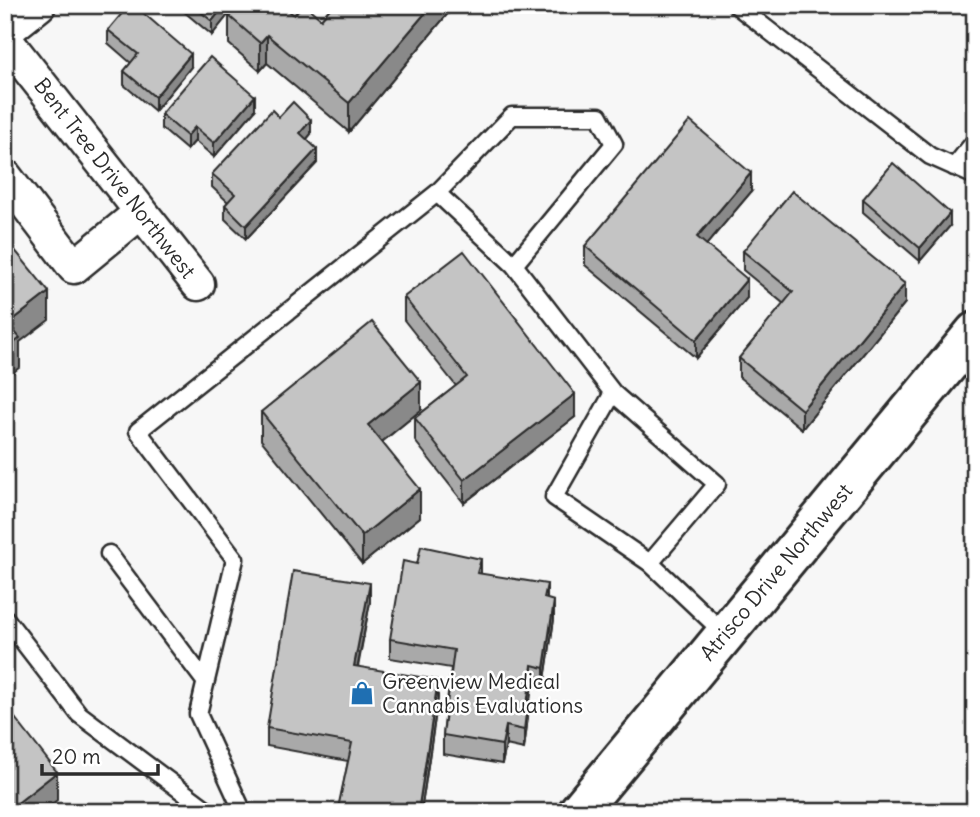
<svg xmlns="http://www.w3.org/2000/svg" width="980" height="817" font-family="Delius,sans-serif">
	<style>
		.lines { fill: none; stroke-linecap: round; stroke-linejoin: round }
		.lane-casing { stroke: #2b2b2b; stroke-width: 21 }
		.street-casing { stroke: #2b2b2b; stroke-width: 37 }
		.secondary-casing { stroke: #2b2b2b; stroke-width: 44 }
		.lane { stroke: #fff; stroke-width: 16 }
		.street { stroke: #fff; stroke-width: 32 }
		.secondary { stroke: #fff; stroke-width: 38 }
		.wall { fill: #a9a9a9; stroke: #2b2b2b; stroke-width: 2 }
		.shaded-wall { fill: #898989; stroke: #2b2b2b; stroke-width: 2 }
		.building { fill: #c4c4c4; stroke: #2b2b2b; stroke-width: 2 }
		.labels { text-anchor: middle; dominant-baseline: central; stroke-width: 5; stroke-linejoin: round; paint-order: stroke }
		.street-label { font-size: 21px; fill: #2b2b2b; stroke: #fff }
		.poi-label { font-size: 21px; fill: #2b2b2b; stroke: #fff; text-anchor: start }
	</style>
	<rect width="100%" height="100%" fill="#f7f7f7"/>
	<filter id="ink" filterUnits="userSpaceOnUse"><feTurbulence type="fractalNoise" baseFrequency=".0143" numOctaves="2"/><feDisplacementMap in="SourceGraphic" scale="14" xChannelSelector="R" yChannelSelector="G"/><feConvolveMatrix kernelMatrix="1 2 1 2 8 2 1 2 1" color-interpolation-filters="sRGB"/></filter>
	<g filter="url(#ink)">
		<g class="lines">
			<g class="lane-casing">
				<path id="lane" d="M 736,5 L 930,156 L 975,176
					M 954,167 L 975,141
					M 437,193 L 514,265
					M 613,393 L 554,497 L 650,563
					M 109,554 L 204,680
					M 5,618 L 79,714 L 210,812
					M 243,812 L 198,714 L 235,559 L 138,431 L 437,193 L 512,116 L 599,116 L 614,144 L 514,265 L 613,393 L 717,484 L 650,563 L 725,634"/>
			</g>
			<g class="street-casing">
				<path id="street" d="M 5,32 L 39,5
					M 5,39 L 198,284
					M 5,176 L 74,267 L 141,212"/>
			</g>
			<g class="secondary-casing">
				<path id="secondary" d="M 578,812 L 975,332"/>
			</g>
			<use href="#lane" class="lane"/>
			<use href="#street" class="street"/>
			<use href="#secondary" class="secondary"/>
		</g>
		<path class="wall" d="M 176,5 L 236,5 L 212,35 Z
			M 333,5 L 455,5 L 349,132 L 267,63 L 260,71 L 229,44 L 229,16 L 294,15 L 321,19 Z
			M 108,30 L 191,67 L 155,111 L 124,85 L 124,71 L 131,63 L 108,43 Z
			M 255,110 L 214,157 L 195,141 L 187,150 L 161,128 L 161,114 Z
			M 279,117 L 311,134 L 307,139 L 317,163 L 246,239 L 225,219 L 225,205 L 228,202 L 212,187 L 212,174 Z
			M 751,192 L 706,245 L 747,298 L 696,358 L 585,265 L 585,246 Z
			M 863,199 L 950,226 L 920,261 L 863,212 Z
			M 743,251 L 905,303 L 802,429 L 739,377 L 739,358 L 784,304 L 743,270 Z
			M 404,297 L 575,417 L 464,503 L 415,441 L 415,418 L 456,386 L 404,320 Z
			M 421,410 L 382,442 L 420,517 L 362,564 L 261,440 L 261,412 Z
			M 481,574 L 547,599 L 554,619 L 544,686 L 532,684 L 524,749 L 506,745 L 502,764 L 443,754 L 443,735 L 451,668 L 390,658 L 390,639 Z
			M 370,602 L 358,667 L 438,698 L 421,812 L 338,812 L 348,761 L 267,746 L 267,728 Z"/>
		<path class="shaded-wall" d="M 225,5 L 236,5 L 212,35 L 212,21 Z
			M 432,5 L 455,5 L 349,132 L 349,103 Z
			M 267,35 L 267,63 L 260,71 L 260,43 Z
			M 191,54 L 191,67 L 155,111 L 155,97 Z
			M 255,96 L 255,110 L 214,157 L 214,143 Z
			M 311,120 L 311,134 L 300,147 L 300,133 Z
			M 195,127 L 195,141 L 187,150 L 187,136 Z
			M 317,149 L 317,163 L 246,239 L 246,226 Z
			M 751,173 L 751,192 L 697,256 L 697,237 Z
			M 950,213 L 950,226 L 920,261 L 920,248 Z
			M 747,279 L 747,298 L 696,358 L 696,340 Z
			M 905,284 L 905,303 L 802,429 L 802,410 Z
			M 49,292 L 49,320 L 20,342 L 20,367 L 5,379 L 5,351 L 8,324 Z
			M 421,382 L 421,410 L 368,453 L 368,425 Z
			M 575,394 L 575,417 L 464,503 L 464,480 Z
			M 420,489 L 420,517 L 362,564 L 362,536 Z
			M 481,559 L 481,578 L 477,573 Z
			M 370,583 L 370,602 L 354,685 L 354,666 Z
			M 547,584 L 547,603 L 544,598 Z
			M 554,601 L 554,619 L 544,686 L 544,668 Z
			M 532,665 L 532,684 L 524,749 L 524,730 Z
			M 438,680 L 438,698 L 421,812 L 418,812 Z
			M 506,726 L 506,745 L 502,764 L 502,745 Z
			M 57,772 L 57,800 L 42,812 L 6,812 Z"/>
		<path class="building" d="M 129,5 L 134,5 L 191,54 L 155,97 L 124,71 L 138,54 L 108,30 Z
			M 192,5 L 225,5 L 212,21 Z
			M 238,5 L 282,5 L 294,15 L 303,5 L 305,5 L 321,19 L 333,5 L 432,5 L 349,103 L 267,35 L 260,43 L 229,16 Z
			M 210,57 L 255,96 L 214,143 L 195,127 L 187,136 L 161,114 Z
			M 293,102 L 311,120 L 300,133 L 317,149 L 246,226 L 225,205 L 235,194 L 212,174 L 272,110 L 279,117 Z
			M 690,121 L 751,173 L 697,237 L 747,279 L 696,340 L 585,246 Z
			M 893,163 L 950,213 L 920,248 L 863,199 Z
			M 792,191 L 905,284 L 802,410 L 739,358 L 793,292 L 743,251 Z
			M 5,238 L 49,292 L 8,324 L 20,338 L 5,351 Z
			M 464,251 L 575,394 L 464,480 L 415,418 L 467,377 L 404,297 Z
			M 372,322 L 421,382 L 368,425 L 420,489 L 362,536 L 261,412 Z
			M 421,546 L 481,559 L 477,573 L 547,584 L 544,598 L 554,601 L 544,668 L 532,665 L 524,730 L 506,726 L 502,745 L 443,735 L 454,650 L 390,639 L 403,561 L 417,564 Z
			M 293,571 L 370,583 L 354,666 L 438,680 L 418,812 L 361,812 L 338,808 L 352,743 L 267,728 Z
			M 5,705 L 57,772 L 6,812 L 5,812 Z"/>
	</g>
	<defs>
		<g id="shop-bare" transform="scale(1.89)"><path d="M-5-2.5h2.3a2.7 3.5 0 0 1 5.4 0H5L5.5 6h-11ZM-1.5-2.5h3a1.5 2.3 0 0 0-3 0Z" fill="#1f6fb2" stroke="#fff" stroke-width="2.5" paint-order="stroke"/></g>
	</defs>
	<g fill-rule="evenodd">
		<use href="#shop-bare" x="362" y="693"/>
	</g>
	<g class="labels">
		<g class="street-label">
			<text transform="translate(115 178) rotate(52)">Bent Tree Drive Northwest</text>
			<text transform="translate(776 572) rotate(-50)">Atrisco Drive Northwest</text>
		</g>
		<g class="poi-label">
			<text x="382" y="681">Greenview Medical<tspan x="382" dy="24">Cannabis Evaluations</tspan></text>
		</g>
	</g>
	<rect width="980" height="817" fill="none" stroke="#fff" stroke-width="28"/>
	<rect x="14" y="14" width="952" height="789" fill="none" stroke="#2b2b2b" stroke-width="2.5" filter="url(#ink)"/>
	<path d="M42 764v10h116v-10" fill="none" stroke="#2b2b2b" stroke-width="3.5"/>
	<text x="52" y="764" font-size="21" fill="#2b2b2b" stroke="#ffffff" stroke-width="5" paint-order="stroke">20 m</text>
</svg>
